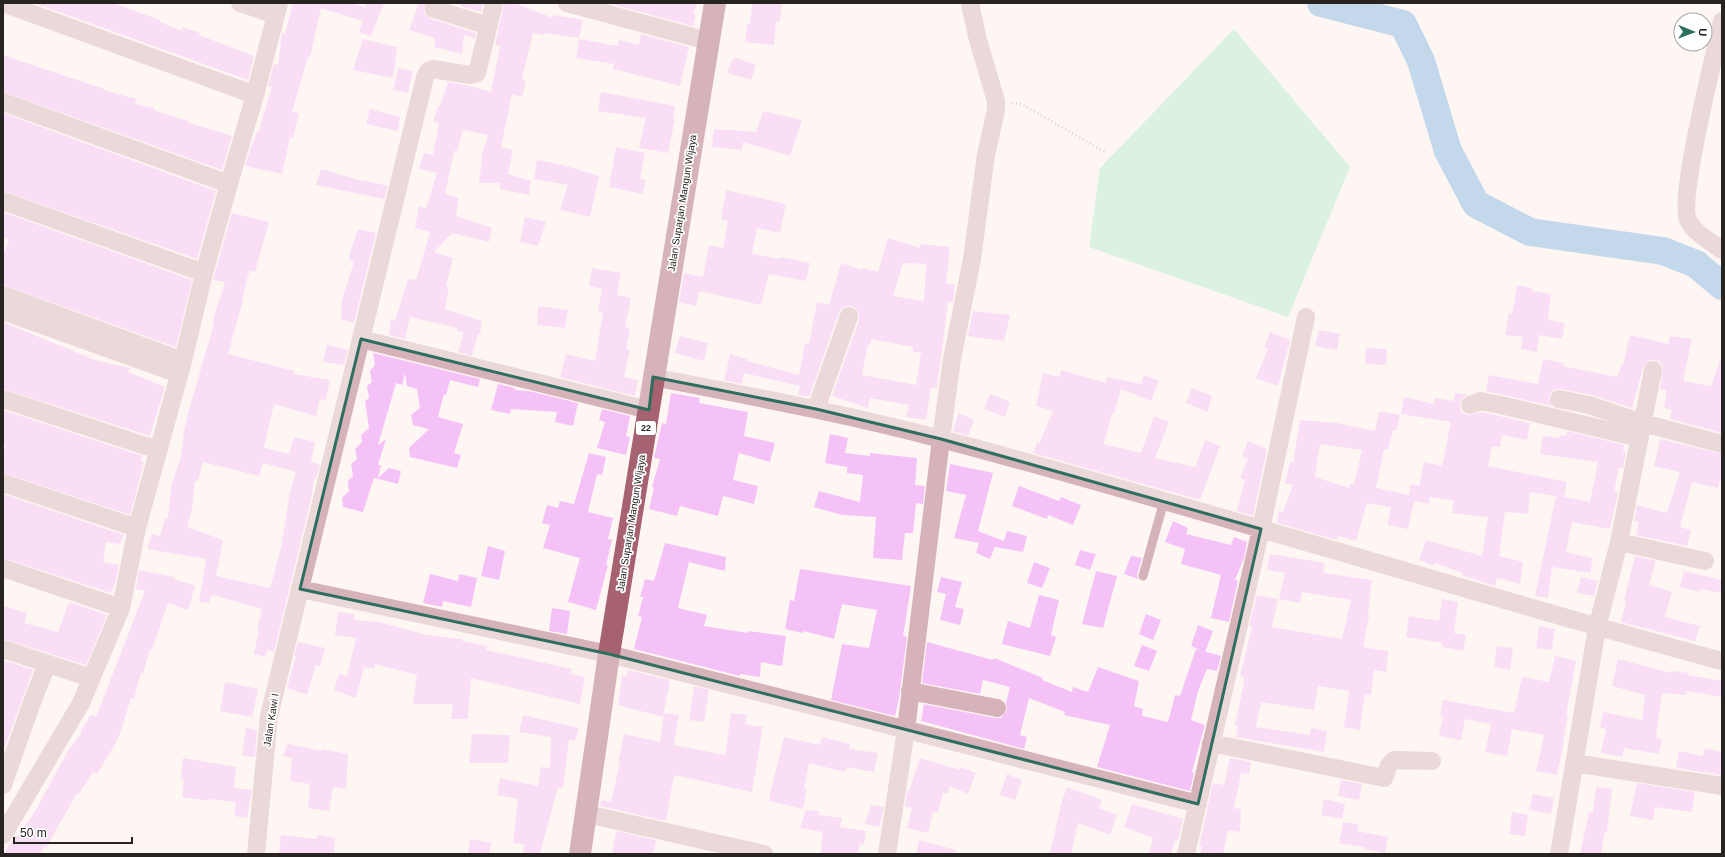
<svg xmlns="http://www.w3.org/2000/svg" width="1725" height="857" font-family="Helvetica,sans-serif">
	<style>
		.green { fill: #b2eccf }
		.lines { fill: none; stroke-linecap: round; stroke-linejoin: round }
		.river { stroke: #7cb3e3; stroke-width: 28 }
		.building { fill: #f5c2f8; fill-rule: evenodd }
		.path { stroke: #aaa3a0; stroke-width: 2.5; stroke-dasharray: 1 3; stroke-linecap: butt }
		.lane { stroke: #d6b3b9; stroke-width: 9 }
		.street { stroke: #d6b3b9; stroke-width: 18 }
		.highway { stroke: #a76271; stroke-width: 22 }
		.marked { fill: none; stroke: #2d6e5e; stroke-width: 3; stroke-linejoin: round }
		.labels { text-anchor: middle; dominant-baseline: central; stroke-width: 3.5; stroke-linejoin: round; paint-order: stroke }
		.shield { fill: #fff; stroke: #686664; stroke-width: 1 }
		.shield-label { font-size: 9px; font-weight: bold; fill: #282421 }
		.street-label { font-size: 10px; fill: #282421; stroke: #fff }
	</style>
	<rect width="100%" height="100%" fill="#fef6f3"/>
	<path class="green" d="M 1234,29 L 1350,167 L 1288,317 L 1089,247 L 1100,168 Z"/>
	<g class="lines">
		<path class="river" d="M 1321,3 L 1403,24 L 1421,61 L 1448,151 L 1476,204 L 1530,232 L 1663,251 L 1696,264 L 1722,286"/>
	</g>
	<path class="building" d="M 34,3 L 113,3 L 160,20 L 160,22 L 182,31 L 183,27 L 200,33 L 199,35 L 254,56 L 248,80 Z
		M 293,3 L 350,3 L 365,7 L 366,3 L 384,3 L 371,36 L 359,32 L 363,21 L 321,8 L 310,57 L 308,57 L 292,112 L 299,113 L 293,138 L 290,137 L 282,174 L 245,166 L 253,141 L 254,141 L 256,133 L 258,133 L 272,87 L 268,86 L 274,64 L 278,65 L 282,33 L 285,34 Z
		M 419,3 L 426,3 L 424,12 L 431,19 L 476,33 L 475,39 L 464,35 L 462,54 L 434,47 L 435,38 L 409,30 Z
		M 460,3 L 480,3 L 483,4 L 481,12 L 460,6 Z
		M 504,3 L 514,3 L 553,18 L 553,15 L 583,20 L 579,38 L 545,33 L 544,35 L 533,33 L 522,79 L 526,81 L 522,97 L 512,94 L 501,147 L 513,150 L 508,174 L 531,181 L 529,195 L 499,189 L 501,183 L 479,183 L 482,159 L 481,158 L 488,135 L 463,130 L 457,151 L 454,151 L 445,194 L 459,198 L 456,216 L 492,228 L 489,242 L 452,233 L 434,252 L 453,258 L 446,286 L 449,287 L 445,309 L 482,321 L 480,334 L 478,334 L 472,356 L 458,352 L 464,332 L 457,331 L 457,328 L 410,317 L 405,339 L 389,335 L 391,320 L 395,321 L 408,279 L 416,280 L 430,232 L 415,228 L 419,206 L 426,208 L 437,173 L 419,169 L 424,153 L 433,155 L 439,123 L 433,122 L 438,106 L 440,106 L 448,82 L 466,85 L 491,92 L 500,46 L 495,45 Z
		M 607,3 L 697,3 L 693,15 L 696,15 L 693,26 Z
		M 752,3 L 782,3 L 780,22 L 776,22 L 774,45 L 745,42 L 747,24 L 750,24 Z
		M 641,34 L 689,47 L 680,86 L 613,69 L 614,64 L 576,58 L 579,39 L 618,46 L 619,40 L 639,45 Z
		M 363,39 L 397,47 L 393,78 L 353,70 Z
		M 3,55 L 104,89 L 104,90 L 136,99 L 135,104 L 154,108 L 153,110 L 188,121 L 187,122 L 232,136 L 222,170 L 3,92 Z
		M 734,57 L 756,65 L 751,80 L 727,73 Z
		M 398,68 L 413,71 L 408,93 L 393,90 Z
		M 601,92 L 675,106 L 673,119 L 675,119 L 668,153 L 639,148 L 646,118 L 598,111 Z
		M 370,109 L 400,117 L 398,131 L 366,124 Z
		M 763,111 L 802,120 L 790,156 L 743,142 L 742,150 L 712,147 L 714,129 L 756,132 Z
		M 3,113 L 216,191 L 197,259 L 3,191 Z
		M 616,147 L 645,153 L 640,179 L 646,180 L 642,194 L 609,187 Z
		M 537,160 L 563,165 L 599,176 L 590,217 L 560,210 L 568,185 L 534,179 Z
		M 321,169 L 362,181 L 362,180 L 388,186 L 384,199 L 316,185 Z
		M 726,190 L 786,204 L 780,233 L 757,228 L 752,254 L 780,259 L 781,257 L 810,263 L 806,281 L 769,274 L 761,305 L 699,291 L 696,306 L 679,302 L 684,273 L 703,277 L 709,245 L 723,248 L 728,221 L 721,219 Z
		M 3,212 L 192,280 L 176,347 L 3,285 L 3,257 L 9,240 L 3,237 Z
		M 232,213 L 269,222 L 255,272 L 250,270 L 246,282 L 242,304 L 228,354 L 294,371 L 294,374 L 330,380 L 326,400 L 320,399 L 316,416 L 274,404 L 269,425 L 264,448 L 289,454 L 294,437 L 315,442 L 311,462 L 320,464 L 316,478 L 314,478 L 312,495 L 274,652 L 267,650 L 266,657 L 254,654 L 259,629 L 257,628 L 262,609 L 213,595 L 211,596 L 209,603 L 199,602 L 206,559 L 147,549 L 152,534 L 160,536 L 165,518 L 168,519 L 171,486 L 181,457 L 184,432 L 188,413 L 214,324 L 212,323 L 225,282 L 213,280 ZM 203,462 L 259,476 L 263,463 L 296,472 L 290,492 L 281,548 L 270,588 L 216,576 L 223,540 L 187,527 L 192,509 L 195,481 L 198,481 Z
		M 525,217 L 546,222 L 538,246 L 520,242 Z
		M 358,229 L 376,233 L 354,323 L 341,319 L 342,300 L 354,262 L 349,260 L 350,253 Z
		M 888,238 L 920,248 L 920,244 L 950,247 L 946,284 L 955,284 L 954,297 L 953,302 L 948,302 L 937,388 L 931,387 L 926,420 L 906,417 L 909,405 L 870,398 L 868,408 L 832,396 L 859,320 L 859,314 L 857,310 L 852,306 L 847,306 L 843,308 L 839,312 L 809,397 L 798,395 L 800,386 L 744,373 L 742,384 L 724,380 L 730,354 L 747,359 L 747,361 L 799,375 L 805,343 L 809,344 L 817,302 L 829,305 L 841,263 L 862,270 L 862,268 L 878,272 ZM 903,263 L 926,264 L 924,301 L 893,296 ZM 871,339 L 913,347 L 913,352 L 921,352 L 916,385 L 862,375 L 868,344 L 870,345 Z
		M 592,268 L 621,273 L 617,295 L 631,298 L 625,327 L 630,328 L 626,349 L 630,350 L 624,377 L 638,380 L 635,396 L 560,377 L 566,354 L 595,361 L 603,312 L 598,311 L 602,289 L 589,286 Z
		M 1517,285 L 1532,288 L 1532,291 L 1551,294 L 1548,320 L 1565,323 L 1562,339 L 1539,335 L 1537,352 L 1521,349 L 1523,337 L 1505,335 L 1509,313 L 1512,314 Z
		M 538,306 L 568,310 L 565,328 L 537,325 Z
		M 973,311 L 1010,315 L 1004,341 L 968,336 Z
		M 3,322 L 95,360 L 130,368 L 128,372 L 165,387 L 150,436 L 3,389 Z
		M 1319,330 L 1340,334 L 1337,350 L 1315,346 Z
		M 1270,332 L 1290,340 L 1278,386 L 1256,378 L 1268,349 L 1264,348 Z
		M 1630,335 L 1668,344 L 1670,336 L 1692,339 L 1683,381 L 1711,386 L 1720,360 L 1722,360 L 1722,433 L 1670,419 L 1672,410 L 1664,408 L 1667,390 L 1660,389 L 1663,367 L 1660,362 L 1655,360 L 1649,360 L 1643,368 L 1632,408 L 1592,395 L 1561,389 L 1555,389 L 1551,392 L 1549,397 L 1552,406 L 1486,391 L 1489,375 L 1538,384 L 1543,359 L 1564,363 L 1563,366 L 1617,377 L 1622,364 L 1623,365 Z
		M 680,336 L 708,343 L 704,361 L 675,353 Z
		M 327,345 L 348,350 L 344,365 L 323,362 Z
		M 1366,348 L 1387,349 L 1386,365 L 1365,364 Z
		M 373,353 L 480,379 L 478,387 L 450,380 L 446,395 L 444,394 L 438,417 L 463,424 L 454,453 L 461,455 L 457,468 L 410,457 L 409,448 L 429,429 L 413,425 L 411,415 L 420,408 L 417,389 L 407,386 L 405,373 L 402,385 L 396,383 L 378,445 L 386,439 L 378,465 L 381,465 L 378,478 L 389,468 L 401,471 L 398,484 L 374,478 L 363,512 L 343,507 L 342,498 L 349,491 L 348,481 L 353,476 L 351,464 L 357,459 L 355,449 L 362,442 L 361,435 L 369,428 L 365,401 L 369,398 L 367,386 L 372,382 L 370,371 L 375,365 Z
		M 1061,370 L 1106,383 L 1107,377 L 1141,384 L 1144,375 L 1159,381 L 1151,401 L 1121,389 L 1114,414 L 1112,413 L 1104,444 L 1141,453 L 1154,416 L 1169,422 L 1155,458 L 1195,467 L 1205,440 L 1220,446 L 1200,500 L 1033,453 L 1037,442 L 1039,444 L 1053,411 L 1036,406 L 1043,373 L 1060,377 Z
		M 498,384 L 515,388 L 515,390 L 529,391 L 578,403 L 573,426 L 555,422 L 557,412 L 511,409 L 510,414 L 491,410 Z
		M 1192,388 L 1212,396 L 1208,412 L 1186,403 Z
		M 671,393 L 700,398 L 699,403 L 748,412 L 744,436 L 775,443 L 770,462 L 739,453 L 733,480 L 758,486 L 754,504 L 723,496 L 718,516 L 680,506 L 677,516 L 649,509 L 654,488 L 652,487 L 660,459 L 654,458 L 662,423 L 666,424 Z
		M 1455,393 L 1468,395 L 1462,398 L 1460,404 L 1460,409 L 1463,413 L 1468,415 L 1481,412 L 1530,423 L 1527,440 L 1502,435 L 1500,447 L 1492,446 L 1488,466 L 1567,482 L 1564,497 L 1590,502 L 1598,462 L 1540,454 L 1543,436 L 1560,438 L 1560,435 L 1566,436 L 1567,431 L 1624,445 L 1623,451 L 1626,452 L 1623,468 L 1619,467 L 1614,492 L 1618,493 L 1610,529 L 1572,522 L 1566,552 L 1593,558 L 1590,573 L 1552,567 L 1548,598 L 1535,596 L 1556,496 L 1530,492 L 1528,514 L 1505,512 L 1499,556 L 1523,562 L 1520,584 L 1497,578 L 1495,586 L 1462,575 L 1463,573 L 1435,563 L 1434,566 L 1419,560 L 1426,540 L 1482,556 L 1488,517 L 1452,513 L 1454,501 L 1430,497 L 1429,504 L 1414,501 L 1408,529 L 1387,525 L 1391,507 L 1367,503 L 1356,541 L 1339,536 L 1337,540 L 1277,523 L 1279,511 L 1283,512 L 1293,485 L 1285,484 L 1290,462 L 1293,463 L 1300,420 L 1337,423 L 1375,431 L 1379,411 L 1400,415 L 1397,430 L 1393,430 L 1388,450 L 1384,449 L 1376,488 L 1409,495 L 1411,484 L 1419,486 L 1424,462 L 1442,466 L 1451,422 L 1401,414 L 1404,397 L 1434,404 L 1435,398 L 1454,401 ZM 1320,444 L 1362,450 L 1354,484 L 1351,483 L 1349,488 L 1315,477 Z
		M 990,394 L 1010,402 L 1005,417 L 984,409 Z
		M 602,409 L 630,416 L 626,436 L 630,437 L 626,455 L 597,448 L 605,422 L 599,420 Z
		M 3,410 L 142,456 L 141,461 L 144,462 L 130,515 L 3,473 L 3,456 L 6,444 L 3,443 Z
		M 959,413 L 974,420 L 968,436 L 953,431 Z
		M 830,434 L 848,438 L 845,453 L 870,456 L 870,453 L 917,458 L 915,485 L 925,486 L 923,504 L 916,503 L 913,533 L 905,533 L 902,560 L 873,558 L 876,517 L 842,515 L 814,507 L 819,491 L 860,502 L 863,475 L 847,473 L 847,467 L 825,463 Z
		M 1660,439 L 1722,454 L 1722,481 L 1720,480 L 1718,488 L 1692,482 L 1680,527 L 1691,530 L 1687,546 L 1636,535 L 1639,522 L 1634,521 L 1637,505 L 1667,513 L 1680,472 L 1654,466 Z
		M 1248,441 L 1267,449 L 1253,516 L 1237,511 L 1245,480 L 1240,478 L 1248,459 L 1242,456 Z
		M 589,453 L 606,457 L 602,475 L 597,474 L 588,512 L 613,518 L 608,539 L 612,540 L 606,565 L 608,565 L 596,610 L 568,602 L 580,558 L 543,548 L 550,525 L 542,523 L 547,505 L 558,508 L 560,501 L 574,504 Z
		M 950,464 L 993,473 L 978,531 L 1004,541 L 1007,531 L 1027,536 L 1023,552 L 995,547 L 990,559 L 976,553 L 979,543 L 954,538 L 966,495 L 946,491 Z
		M 1019,486 L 1059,501 L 1061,497 L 1081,505 L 1073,525 L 1048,515 L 1047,519 L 1012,506 Z
		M 3,494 L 124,535 L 120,544 L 106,542 L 103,562 L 119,565 L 115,583 L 111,593 L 3,558 Z
		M 1173,521 L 1188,528 L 1186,534 L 1231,545 L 1234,537 L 1247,542 L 1244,558 L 1235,580 L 1238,580 L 1229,622 L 1211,618 L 1221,575 L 1181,564 L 1185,549 L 1165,542 Z
		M 665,543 L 726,557 L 725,571 L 689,562 L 678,608 L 707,615 L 704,626 L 748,633 L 748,631 L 786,636 L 782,666 L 761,662 L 760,677 L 740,674 L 740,676 L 634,649 L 642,617 L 638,616 L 643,597 L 640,597 L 645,579 L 654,581 Z
		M 488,546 L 505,551 L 499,580 L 481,576 Z
		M 1080,550 L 1096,554 L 1090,570 L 1075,565 Z
		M 1270,554 L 1325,563 L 1323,573 L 1372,580 L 1368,616 L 1369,616 L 1363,647 L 1388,651 L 1386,672 L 1374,670 L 1371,695 L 1365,694 L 1360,730 L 1344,727 L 1349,691 L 1318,686 L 1314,710 L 1261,702 L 1256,727 L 1310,735 L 1311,728 L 1327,731 L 1324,752 L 1236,737 L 1238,726 L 1235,725 L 1244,683 L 1244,677 L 1240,676 L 1252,627 L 1249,626 L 1257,595 L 1278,599 L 1272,627 L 1342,639 L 1351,600 L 1302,592 L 1300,603 L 1279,599 L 1285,573 L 1267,570 Z
		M 1131,556 L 1142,558 L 1137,574 L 1138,579 L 1124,574 Z
		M 1635,556 L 1656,561 L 1649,585 L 1672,592 L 1665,617 L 1700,626 L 1695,641 L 1621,622 L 1626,601 L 1624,600 Z
		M 1034,562 L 1050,568 L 1042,588 L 1027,583 Z
		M 800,569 L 911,586 L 903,636 L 907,637 L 899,698 L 895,716 L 831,700 L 842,644 L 869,648 L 877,610 L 842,604 L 834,639 L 804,631 L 803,633 L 785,629 L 790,600 L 794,601 Z
		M 139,570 L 174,577 L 174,579 L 195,586 L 188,610 L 168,603 L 152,650 L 150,649 L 143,674 L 141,673 L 134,699 L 131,698 L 121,731 L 114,746 L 97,774 L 93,772 L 79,794 L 77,793 L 46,848 L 43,847 L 40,854 L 4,854 L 16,835 L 19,836 L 34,813 L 68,751 L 82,732 L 80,732 L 91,715 L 96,717 L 145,591 L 136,589 Z
		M 1096,571 L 1117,576 L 1103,628 L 1082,624 Z
		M 1684,571 L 1722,580 L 1722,593 L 1701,589 L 1700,592 L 1680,587 Z
		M 430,574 L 458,581 L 459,574 L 477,578 L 471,607 L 443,601 L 442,607 L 423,603 Z
		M 941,577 L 962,582 L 955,607 L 964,609 L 960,625 L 940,620 L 946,594 L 937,592 Z
		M 1581,577 L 1598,581 L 1594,596 L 1577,593 Z
		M 1039,595 L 1059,600 L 1051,635 L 1056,637 L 1050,656 L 1002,644 L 1008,621 L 1030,628 Z
		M 1442,599 L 1458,602 L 1454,633 L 1466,635 L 1463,651 L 1442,647 L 1442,643 L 1406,637 L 1409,616 L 1439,621 Z
		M 69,602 L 107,615 L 86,665 L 3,639 L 3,606 L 27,613 L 24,623 L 58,632 Z
		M 552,608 L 570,611 L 567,634 L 549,631 Z
		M 338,612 L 354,614 L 354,620 L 379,622 L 427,635 L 462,639 L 462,641 L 487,646 L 486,650 L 572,669 L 570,674 L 585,677 L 580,704 L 471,678 L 468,719 L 451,719 L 453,704 L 413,704 L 417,675 L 375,664 L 374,669 L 364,667 L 356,698 L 334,690 L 339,674 L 347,676 L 356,638 L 335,635 Z
		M 1146,614 L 1161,620 L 1153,640 L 1139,634 Z
		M 1198,625 L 1213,631 L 1205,652 L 1191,646 Z
		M 1539,626 L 1555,629 L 1552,650 L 1536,648 Z
		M 298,642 L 325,648 L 320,666 L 316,665 L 307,695 L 287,688 L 296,656 L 294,656 Z
		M 927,642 L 993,660 L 994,658 L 1043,678 L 1042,680 L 1072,692 L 1073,687 L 1088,692 L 1098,667 L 1139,681 L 1134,706 L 1143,709 L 1142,716 L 1168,722 L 1175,695 L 1180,696 L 1196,649 L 1221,656 L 1217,671 L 1207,669 L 1198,691 L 1191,720 L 1205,725 L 1192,772 L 1194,773 L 1190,791 L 1097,767 L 1110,725 L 1064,715 L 1065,712 L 1029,698 L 1020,735 L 1027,737 L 1024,749 L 921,721 L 924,705 L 923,704 L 995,718 L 1001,718 L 1007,710 L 1006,703 L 1010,687 L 983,680 L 980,694 L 922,683 Z
		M 1142,645 L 1157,651 L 1149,671 L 1134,666 Z
		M 1497,646 L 1513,648 L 1510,670 L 1494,667 Z
		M 1555,656 L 1576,661 L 1566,715 L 1568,715 L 1563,742 L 1564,742 L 1557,775 L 1536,771 L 1544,735 L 1512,729 L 1507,756 L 1485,752 L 1491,724 L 1465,719 L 1461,740 L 1439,736 L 1443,717 L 1440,716 L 1443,700 L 1514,713 L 1522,677 L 1549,682 Z
		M 1618,659 L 1672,673 L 1672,671 L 1689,673 L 1688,675 L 1722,681 L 1722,697 L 1686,691 L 1686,695 L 1662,693 L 1656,737 L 1662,739 L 1659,754 L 1624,748 L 1622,757 L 1601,753 L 1606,729 L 1600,728 L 1603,712 L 1642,720 L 1645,695 L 1612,686 Z
		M 3,660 L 33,670 L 4,749 L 3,749 Z
		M 628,670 L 670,680 L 663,717 L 618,705 L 622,676 L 626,677 Z
		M 225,682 L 258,689 L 252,717 L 220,711 Z
		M 694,686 L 709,690 L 704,722 L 689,720 Z
		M 664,713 L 679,715 L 674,745 L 725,755 L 731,713 L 747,715 L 745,724 L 763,727 L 752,792 L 674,775 L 666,820 L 661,820 L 600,806 L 601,800 L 611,802 L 620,762 L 618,762 L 624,734 L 660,742 Z
		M 523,715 L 579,728 L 575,741 L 569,740 L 563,788 L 558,787 L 540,854 L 523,854 L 524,844 L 513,843 L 518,799 L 497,795 L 500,778 L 538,786 L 541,767 L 550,768 L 551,737 L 519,732 Z
		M 246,728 L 257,730 L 255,757 L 242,756 Z
		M 472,734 L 510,735 L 508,763 L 469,763 Z
		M 784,737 L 820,745 L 822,737 L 850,744 L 849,749 L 878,753 L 874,772 L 846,767 L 845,772 L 809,763 L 804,789 L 807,789 L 803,809 L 769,801 L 770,798 L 769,798 Z
		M 288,744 L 322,751 L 322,749 L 348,754 L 346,789 L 333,787 L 329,811 L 308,808 L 310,784 L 290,781 L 292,758 L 283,756 Z
		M 1705,748 L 1722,752 L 1722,775 L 1676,768 L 1679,751 L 1703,756 Z
		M 183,758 L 236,767 L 234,788 L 252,790 L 247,818 L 234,816 L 236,804 L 234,802 L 210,799 L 210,801 L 182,797 L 184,780 L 181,779 Z
		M 920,758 L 960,770 L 961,767 L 976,773 L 968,794 L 950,786 L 948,793 L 943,793 L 938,812 L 933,812 L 928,833 L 907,828 L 912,808 L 905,806 L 907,791 L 909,791 Z
		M 1230,758 L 1251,762 L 1249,774 L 1241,773 L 1234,808 L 1241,809 L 1240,832 L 1228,830 L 1223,854 L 1200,854 L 1202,847 L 1199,846 L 1213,783 L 1224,785 Z
		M 1007,774 L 1022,780 L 1015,800 L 1000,795 Z
		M 1341,780 L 1362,784 L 1359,800 L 1338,796 Z
		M 1637,783 L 1695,792 L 1692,812 L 1655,807 L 1653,820 L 1630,816 Z
		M 1067,787 L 1102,800 L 1099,808 L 1117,815 L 1110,835 L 1078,823 L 1071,854 L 1050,854 L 1061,804 Z
		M 1596,787 L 1612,789 L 1607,832 L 1605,832 L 1601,854 L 1580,854 L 1589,812 L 1593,813 Z
		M 1533,794 L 1554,798 L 1551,814 L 1529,810 Z
		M 1324,799 L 1345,804 L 1342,819 L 1321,815 Z
		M 1132,804 L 1183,819 L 1178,841 L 1175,840 L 1171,854 L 1149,854 L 1153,838 L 1124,827 Z
		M 871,805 L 884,807 L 879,827 L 865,824 Z
		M 806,810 L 819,811 L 818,815 L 842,818 L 840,827 L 866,831 L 864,845 L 860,844 L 858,854 L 821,854 L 822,832 L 800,828 Z
		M 1512,812 L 1528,815 L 1525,836 L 1509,834 Z
		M 1343,822 L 1358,824 L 1357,831 L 1388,837 L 1385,853 L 1364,849 L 1364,847 L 1339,843 Z
		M 616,831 L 656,840 L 653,854 L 612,854 Z
		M 281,835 L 317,839 L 318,835 L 335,838 L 334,854 L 279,854 Z
		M 470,839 L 491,843 L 489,854 L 468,854 Z
		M 919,840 L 956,850 L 955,854 L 916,854 Z"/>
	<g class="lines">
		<path class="path" d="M 1012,103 L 1021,104 L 1105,152"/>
		<path class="lane" d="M 1143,576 L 1164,501"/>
		<path class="street" d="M 3,3 L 255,95
			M 240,3 L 276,15
			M 567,3 L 708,41
			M 434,9 L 489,26
			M 1722,21 C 1715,54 1678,197 1688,220 C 1694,233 1711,242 1722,250
			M 3,102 L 229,184 L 255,95 L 279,3
			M 3,201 L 204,273 L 183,361 L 137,528 L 121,608 L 81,703 L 3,835
			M 204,273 L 229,184
			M 3,295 L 183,361
			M 3,311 L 179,374
			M 361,339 L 649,410
			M 653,377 C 750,396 846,414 941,439 C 1203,508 1461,591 1722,661
			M 3,399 L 158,450
			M 1559,399 L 1589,405 L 1643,423 L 1722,444
			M 1470,405 L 1480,401 L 1496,404 L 1640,438
			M 816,409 L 849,316
			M 3,483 L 137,528
			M 1619,542 L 1705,561
			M 3,568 L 121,608
			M 300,589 L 609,654 L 1198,804
			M 3,649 L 91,678
			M 910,691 L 997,708
			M 1211,743 L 1384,778 L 1389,765 L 1394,760 L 1432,761
			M 1574,763 L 1722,786
			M 3,785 L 31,705 L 47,664
			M 587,814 L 764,854
			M 256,854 L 269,716 L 425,77 L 428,71 L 433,69 L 470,75 L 477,73 L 494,3
			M 887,854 L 906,730 L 941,439 L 952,359 L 972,259 L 986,155 L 996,110 L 996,101 L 978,40 L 970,4
			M 1186,854 L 1261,529 L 1306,317
			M 1559,854 L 1597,628 L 1619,542 L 1653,370"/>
		<path class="highway" d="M 580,854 L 609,654 L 715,3"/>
	</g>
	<path d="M0 0H1725V857H0ZM 361,339 L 649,410 L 653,377 L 816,409 L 941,439 L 1261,529 L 1198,804 L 609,654 L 300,589 Z" fill="#fef6f3" fill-opacity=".55" fill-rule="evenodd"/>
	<path class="marked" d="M 361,339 L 649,410 L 653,377 L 816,409 L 941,439 L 1261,529 L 1198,804 L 609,654 L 300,589 Z"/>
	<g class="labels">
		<rect class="shield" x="636" y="421" width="20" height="14" rx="3"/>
		<g class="shield-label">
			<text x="646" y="428">22</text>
		</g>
		<g class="street-label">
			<text transform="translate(682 203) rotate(-81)">Jalan Suparjan Mangun Wijaya</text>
			<text transform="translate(631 523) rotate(-81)">Jalan Suparjan Mangun Wijaya</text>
			<text transform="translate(271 720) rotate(-81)">Jalan Kawi I</text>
		</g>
	</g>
	<rect width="1725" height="857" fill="none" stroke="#282421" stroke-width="8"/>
	<g transform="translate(1693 32) rotate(91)"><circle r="19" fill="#ffffff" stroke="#a9a7a6"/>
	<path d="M0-3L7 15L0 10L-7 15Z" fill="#2d6e5e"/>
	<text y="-6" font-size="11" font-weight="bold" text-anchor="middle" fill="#282421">U</text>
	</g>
	<path d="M14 837v6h118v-6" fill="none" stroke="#282421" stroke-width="2"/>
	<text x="20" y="837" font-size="12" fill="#282421" stroke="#ffffff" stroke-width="3" paint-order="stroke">50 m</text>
</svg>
